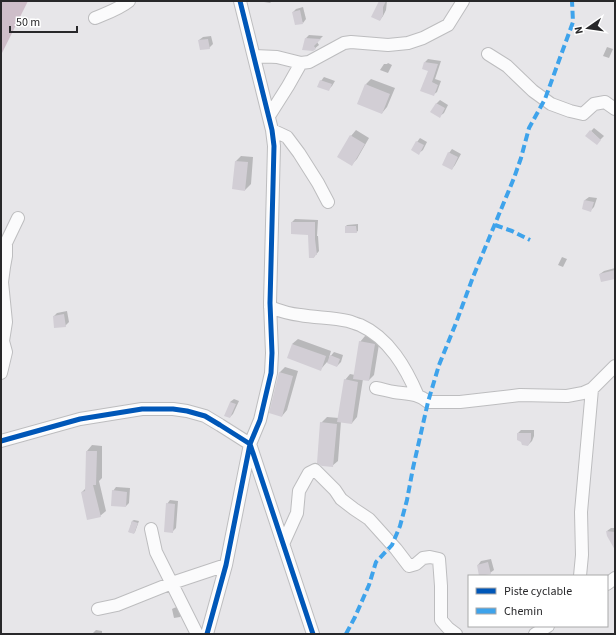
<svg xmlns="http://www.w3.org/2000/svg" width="616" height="635" font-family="'Source Sans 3',sans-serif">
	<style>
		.forest { fill: #cebec9 }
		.shadow { fill: #0003 }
		.building { fill: #d2ced5 }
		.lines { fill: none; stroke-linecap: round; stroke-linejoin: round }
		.minor-casing { stroke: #bdbdbf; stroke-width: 14 }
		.minor { stroke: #fbfbfc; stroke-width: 12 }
		.quiet { stroke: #3ea3eb; stroke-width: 4; stroke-dasharray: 8 4; stroke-linecap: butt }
		.cycleway-casing { stroke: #fff; stroke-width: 8 }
		.cycleway { stroke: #0057b8; stroke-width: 5 }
	</style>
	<rect width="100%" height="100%" fill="#e7e6e9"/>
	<path class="forest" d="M 1,1 L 28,1 L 1,55 Z"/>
	<path class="shadow" d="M 258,1 L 272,1 L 270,3 Z
		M 380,1 L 387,1 L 386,10 L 383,16 L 380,20 Z
		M 303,7 L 306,19 L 303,23 L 293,12 L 296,9 Z
		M 309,35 L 323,36 L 317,42 L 319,45 L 313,50 L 306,38 Z
		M 211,36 L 213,44 L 209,48 L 199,40 L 203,37 Z
		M 607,47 L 613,49 L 609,58 L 603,56 Z
		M 428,59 L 441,61 L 435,79 L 441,81 L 437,92 L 433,95 L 429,70 L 425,62 Z
		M 388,63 L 392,65 L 388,73 L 380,70 L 384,64 L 387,64 Z
		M 324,77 L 335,81 L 332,86 L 328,90 L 321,81 Z
		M 371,79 L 395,88 L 387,107 L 382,113 L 366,84 Z
		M 440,100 L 448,105 L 444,113 L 440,116 L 436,104 Z
		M 594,128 L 604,136 L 600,140 L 591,131 Z
		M 356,130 L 369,138 L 357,159 L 352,164 L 351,136 Z
		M 420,138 L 427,142 L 423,150 L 419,153 L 417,142 Z
		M 452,149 L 461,154 L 455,165 L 452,169 L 449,153 Z
		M 241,156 L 253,157 L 251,184 L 245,190 L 233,188 L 236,161 Z
		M 589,197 L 597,198 L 594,207 L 591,210 L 583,209 L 585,200 Z
		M 295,219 L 318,220 L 317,236 L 318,236 L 319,251 L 314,257 L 309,234 L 292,222 Z
		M 358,224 L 358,231 L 356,232 L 346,226 L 347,225 Z
		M 562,257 L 567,259 L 563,267 L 558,265 Z
		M 615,268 L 615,278 L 600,274 L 604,271 Z
		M 67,311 L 69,322 L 65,326 L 54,316 L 57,313 Z
		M 365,336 L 380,338 L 374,375 L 369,380 L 363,379 L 357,417 L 352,423 L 341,421 L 338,461 L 332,466 L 321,423 L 327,417 L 339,418 L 345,380 L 350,374 L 355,375 L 360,342 Z
		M 298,339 L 331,351 L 329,358 L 334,352 L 343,355 L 341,362 L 337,366 L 327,362 L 321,369 L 292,344 Z
		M 285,367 L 298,371 L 287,410 L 282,416 L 279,373 Z
		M 234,399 L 239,401 L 233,414 L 230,417 L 230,402 Z
		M 521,430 L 534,430 L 534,436 L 532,441 L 528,445 L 518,433 Z
		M 92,445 L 102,446 L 102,478 L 99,481 L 106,511 L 100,516 L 82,492 L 86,488 L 87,451 Z
		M 116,487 L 130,488 L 129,503 L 126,506 L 113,491 Z
		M 170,500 L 178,501 L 176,528 L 172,532 L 167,504 Z
		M 134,520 L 139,521 L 135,532 L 134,533 L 129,532 L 132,521 Z
		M 611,528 L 615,528 L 615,546 L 607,531 Z
		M 491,559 L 494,570 L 490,573 L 478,565 L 481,561 Z
		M 177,607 L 181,616 L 180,617 L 174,618 L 172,609 L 174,608 Z
		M 96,630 L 102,631 L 102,634 L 92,634 Z"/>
	<path class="building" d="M 379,1 L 386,1 L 383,7 L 383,15 L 380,21 L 371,17 Z
		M 300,10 L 303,24 L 295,25 L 292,12 Z
		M 305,38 L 321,39 L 314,46 L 316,49 L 313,51 L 302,50 Z
		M 208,39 L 210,49 L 200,50 L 198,40 Z
		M 424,62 L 438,64 L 432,82 L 438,85 L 434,96 L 420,91 L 428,71 L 422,69 Z
		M 320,80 L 332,84 L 329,91 L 317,87 Z
		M 365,84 L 390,94 L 382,114 L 357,104 Z
		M 436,103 L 445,108 L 440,118 L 430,112 Z
		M 590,130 L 601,140 L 597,145 L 585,136 Z
		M 350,135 L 365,144 L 352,166 L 337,157 Z
		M 416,141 L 424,145 L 419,155 L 411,150 Z
		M 448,152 L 458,157 L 452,170 L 442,165 Z
		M 235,161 L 248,162 L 245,191 L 232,189 Z
		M 584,200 L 594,202 L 591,212 L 582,209 Z
		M 291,222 L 315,222 L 315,239 L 317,255 L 315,255 L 314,258 L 309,258 L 308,235 L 291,234 Z
		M 345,226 L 356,226 L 357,233 L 345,233 Z
		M 615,270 L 615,279 L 601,282 L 599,274 Z
		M 64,314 L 66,327 L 54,328 L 53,316 Z
		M 359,341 L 375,344 L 369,381 L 353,379 Z
		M 292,344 L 326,356 L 321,371 L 287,358 Z
		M 330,355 L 340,359 L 337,367 L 327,363 Z
		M 279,372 L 293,376 L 282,417 L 269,413 Z
		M 344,379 L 358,382 L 352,424 L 337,422 Z
		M 230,402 L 236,404 L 230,418 L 224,416 Z
		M 320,422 L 337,424 L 333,467 L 322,466 L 317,463 Z
		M 517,433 L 531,433 L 531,440 L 528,446 L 522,445 L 521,442 L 517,440 Z
		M 86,451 L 97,451 L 96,485 L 93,485 L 101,517 L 87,520 L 81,492 L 85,491 Z
		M 112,490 L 127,492 L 126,507 L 111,506 Z
		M 166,503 L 175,504 L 173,533 L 164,532 Z
		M 132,521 L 138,523 L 134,534 L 128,532 Z
		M 606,531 L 615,532 L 615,550 L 607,536 Z
		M 488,562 L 491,574 L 479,576 L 477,565 Z"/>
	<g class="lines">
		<g class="minor-casing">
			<path id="minor" d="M 95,18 C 107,13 119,9 129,1
				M 488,54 L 507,66 L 533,91 L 551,104 L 570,111 L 583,114 L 594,104 L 605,102 L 615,109
				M 254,56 L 277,57 L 301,63 L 309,62 L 344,43 L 351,42 L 388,45 L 408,43 L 423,38 L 448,25 L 463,1
				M 269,116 L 288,86 L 301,63
				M 272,130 L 287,137 L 299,153 L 318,183 L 328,202
				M 270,307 C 280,311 290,314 300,315 C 316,318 333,317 348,321 C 352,322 356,324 360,325 C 389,338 406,368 418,396
				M 1,373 L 6,352 L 3,341 L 6,322 L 2,282 L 4,267 L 6,256 L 6,243 L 18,218
				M 376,388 C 382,389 388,391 394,392 C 406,394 418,393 428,402 L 460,402 L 495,398 L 520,395 L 567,396 L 583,393 L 592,389 L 615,366
				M 1,441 L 80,419 L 142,409 L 173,409 L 187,411 L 205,416 L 220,425 L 250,444 L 313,634
				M 151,529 L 156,552 L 197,634
				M 283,544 L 297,513 L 299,491 L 309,473 L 315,470 L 335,490 L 341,499 L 354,509 L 369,519 L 396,549 L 409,566 L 416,564 L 423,558 L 430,557 L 439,559 L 441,586 L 441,620 L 448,628 L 456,634
				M 580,576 L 582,555 L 581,512 L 592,389
				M 607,584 L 615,578
				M 98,609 L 117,605 L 172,583 L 226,565
				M 207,634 L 226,565 L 250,444 L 260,420 L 271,373 L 272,353 L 270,303 L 274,146 L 272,130 L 240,1
				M 535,634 L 548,626"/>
		</g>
		<use href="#minor" class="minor"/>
		<path class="quiet" d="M 495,225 L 512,231 L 530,240
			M 346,634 L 355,617 L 369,585 L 376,562 L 392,545 L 400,526 L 407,500 L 413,468 L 428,402 L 439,365 L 456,323 L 473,277 L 514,178 L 521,158 L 529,128 L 545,99 L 573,22 L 572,1"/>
		<g class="cycleway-casing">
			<path id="cycleway" d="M 1,441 L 80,419 L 142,409 L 173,409 L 187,411 L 205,416 L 220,425 L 250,444 L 313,634
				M 207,634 L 226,565 L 250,444 L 260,420 L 271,373 L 272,353 L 270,303 L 274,146 L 272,130 L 240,1"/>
		</g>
		<use href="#cycleway" class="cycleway"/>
	</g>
	<rect width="616" height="635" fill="none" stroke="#28282a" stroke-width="4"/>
	<rect x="468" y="575" width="140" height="52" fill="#ffffff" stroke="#a9a9aa"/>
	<rect x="476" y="588" width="20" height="6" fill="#0057b8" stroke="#a9a9aa"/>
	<text x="504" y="595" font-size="12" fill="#28282a">Piste cyclable</text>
	<rect x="476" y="608" width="20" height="6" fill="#3ea3eb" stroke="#a9a9aa"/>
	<text x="504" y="615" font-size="12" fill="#28282a">Chemin</text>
	<g transform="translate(588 28) rotate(257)" stroke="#ffffff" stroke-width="3" paint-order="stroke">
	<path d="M0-3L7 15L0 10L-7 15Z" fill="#28282a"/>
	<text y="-6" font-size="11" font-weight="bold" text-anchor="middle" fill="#28282a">N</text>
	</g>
	<path d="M10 26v6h67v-6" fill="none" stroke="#28282a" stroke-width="2"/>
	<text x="16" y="26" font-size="12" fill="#28282a" stroke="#ffffff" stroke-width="3" paint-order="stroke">50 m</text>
</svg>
